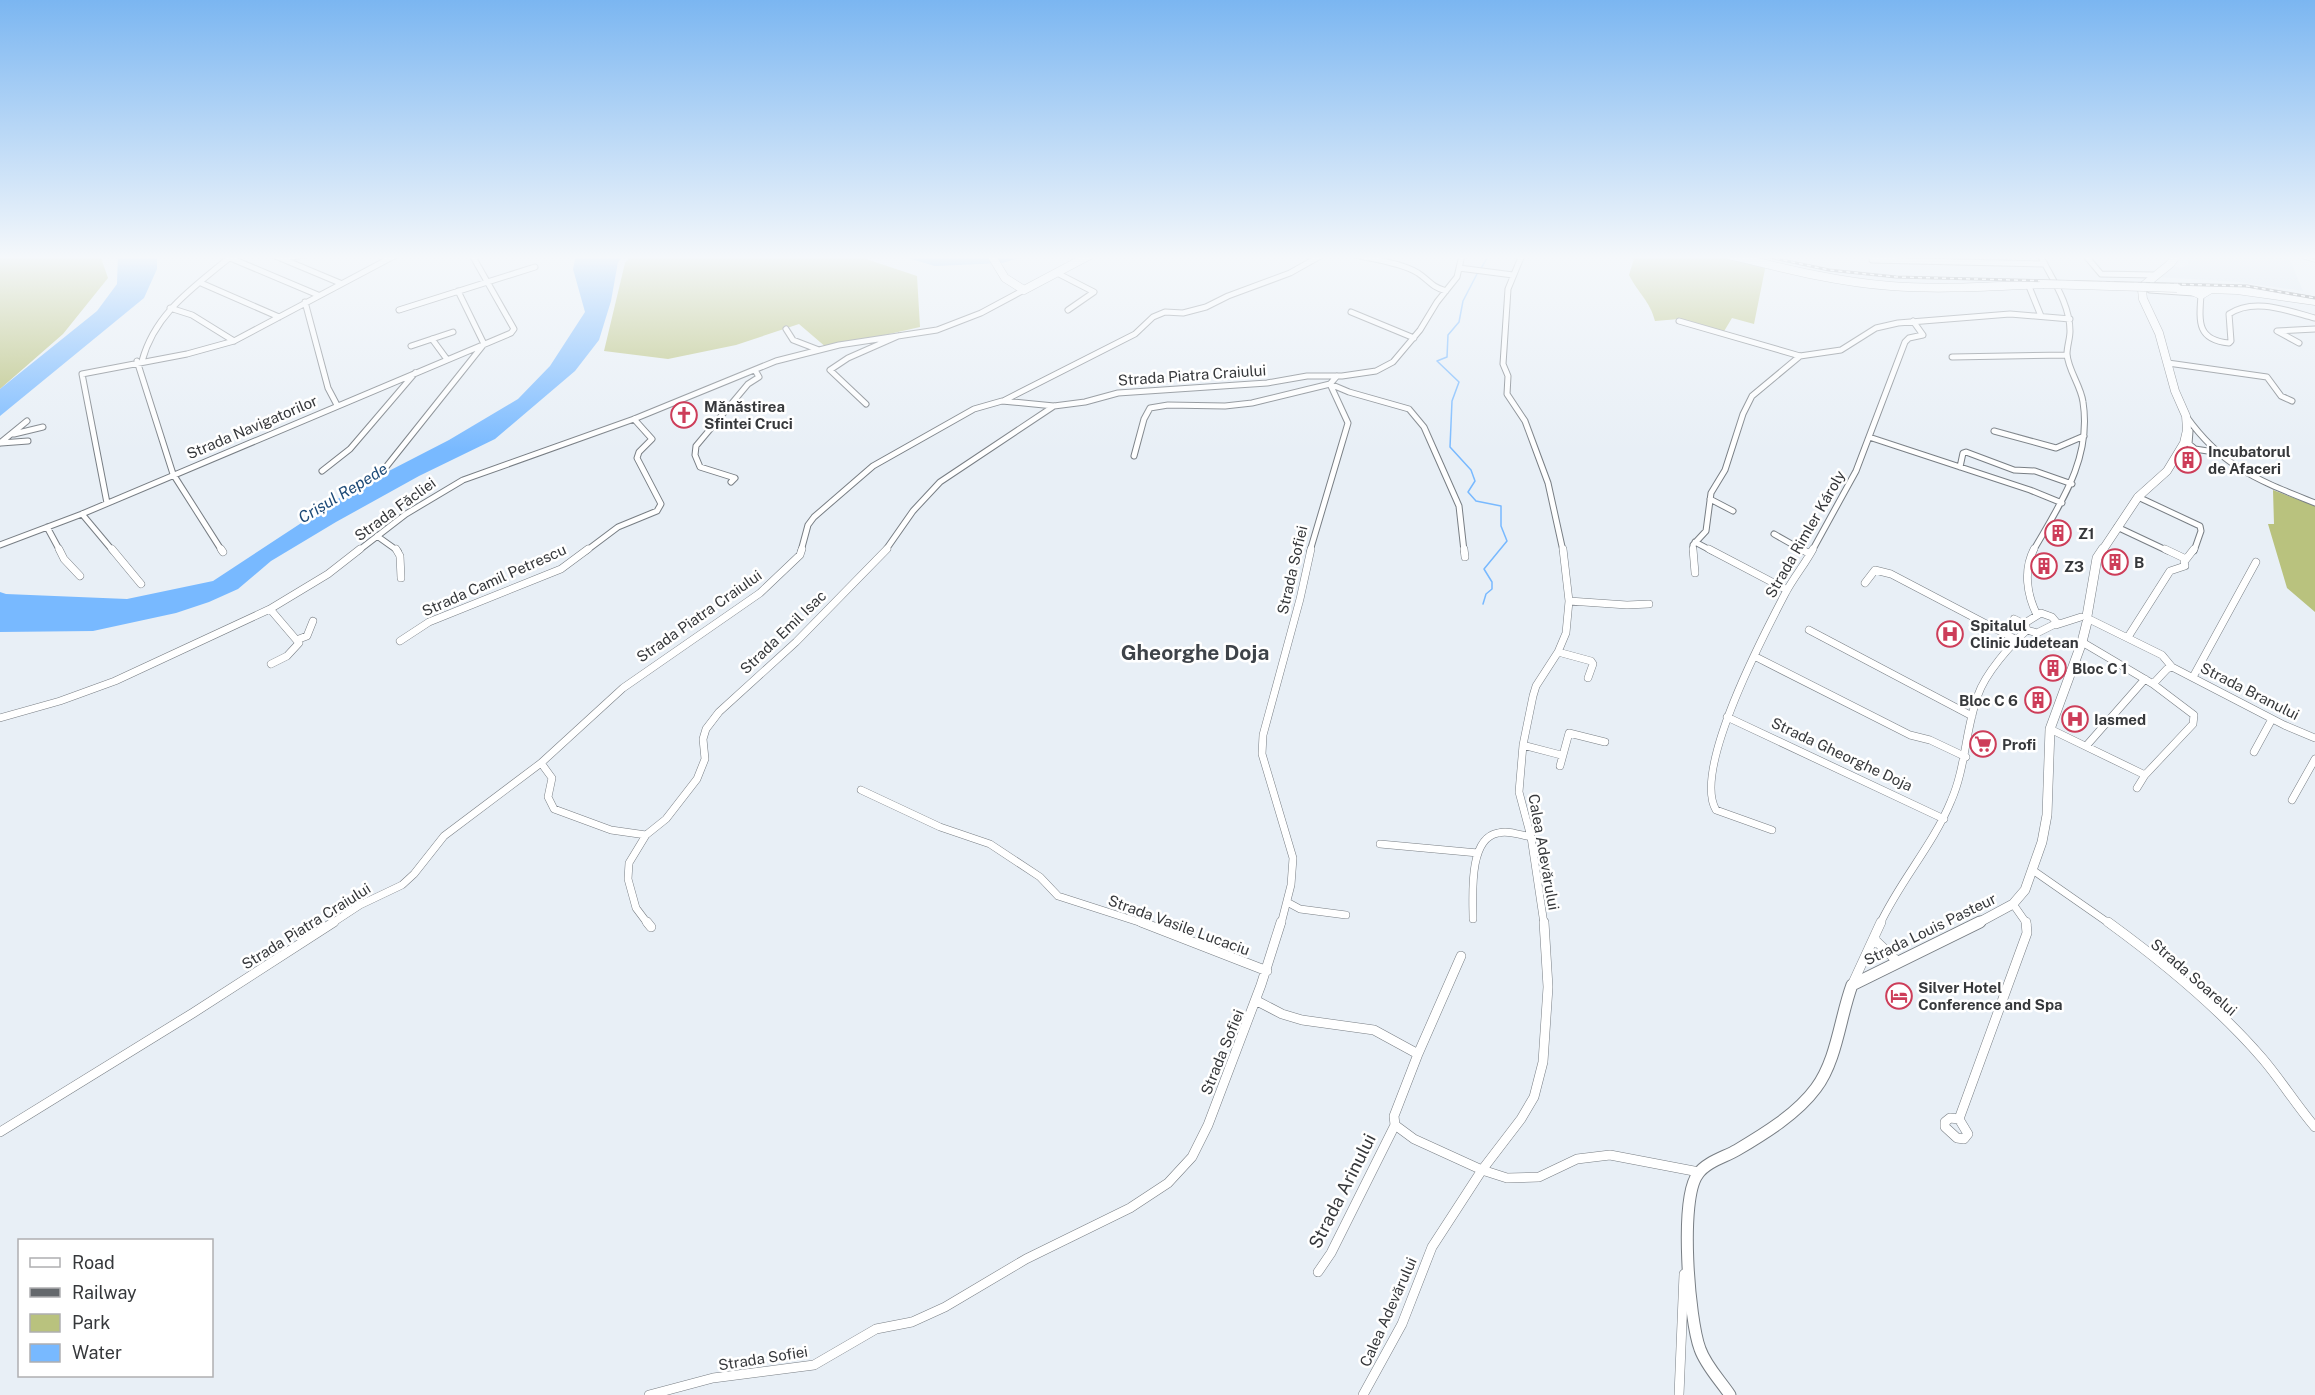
<svg xmlns="http://www.w3.org/2000/svg" width="2315" height="1395" font-family="'Public Sans',sans-serif">
	<style>
		.built { fill: #d8e4f0 }
		.green { fill: #b9c27e }
		.water { fill: #78b9ff }
		.lines { fill: none; stroke-linecap: round; stroke-linejoin: round }
		.stream { stroke: #78b9ff; stroke-width: 1.5 }
		.minor-far2-casing { stroke: #787e84; stroke-width: 7 }
		.minor-far1-casing { stroke: #787e84; stroke-width: 8 }
		.minor-casing { stroke: #787e84; stroke-width: 10 }
		.major-far2-casing { stroke: #787e84; stroke-width: 9 }
		.major-far1-casing { stroke: #787e84; stroke-width: 10 }
		.major-casing { stroke: #787e84; stroke-width: 13 }
		.minor-far2 { stroke: #fff; stroke-width: 5 }
		.minor-far1 { stroke: #fff; stroke-width: 7 }
		.minor { stroke: #fff; stroke-width: 9 }
		.major-far2 { stroke: #fff; stroke-width: 8 }
		.major-far1 { stroke: #fff; stroke-width: 9 }
		.major { stroke: #fff; stroke-width: 11 }
		.tram { stroke: #64686c; stroke-width: 1.5 }
		.rail-casing { stroke: #64686c; stroke-width: 3 }
		.rail { stroke: #fff; stroke-width: 1.5; stroke-dasharray: 4; stroke-linecap: butt }
		.major-bridge-casing { stroke: #787e84; stroke-width: 9; stroke-linecap: butt }
		.major-bridge { stroke: #fff; stroke-width: 8 }
		.labels { text-anchor: middle; dominant-baseline: central; stroke-width: 5; stroke-linejoin: round; paint-order: stroke }
		.street-label { font-size: 15px; fill: #36383b; stroke: #fff }
		.poi-label { font-size: 15px; font-weight: bold; fill: #36383b; stroke: #fff; text-anchor: start }
		.water-label { font-size: 16px; font-style: italic; fill: #1d4a77; stroke: #fff }
		.near-street-label { font-size: 18px; fill: #36383b; stroke: #fff }
		.district-label { font-size: 21px; font-weight: bold; fill: #3e4349; stroke: #fff }
	</style>
	<rect width="100%" height="100%" fill="#e8eff6"/>
	<path class="built" d="M 2188,255 L 2288,255 L 2303,291 L 2239,282 L 2157,277 L 2174,266 L 2181,268 L 2188,265 Z"/>
	<path class="green" d="M 0,255 L 100,255 L 108,278 L 63,334 L 0,389 Z
		M 632,255 L 854,255 L 917,276 L 920,327 L 827,348 L 799,324 L 736,345 L 668,359 L 604,351 L 625,263 Z
		M 1635,255 L 1729,255 L 1766,264 L 1754,324 L 1732,318 L 1723,333 L 1679,319 L 1655,321 C 1650,301 1638,293 1629,275 Z
		M 2273,490 L 2315,506 L 2315,612 L 2287,588 L 2268,524 L 2274,524 Z"/>
	<path class="water" d="M 118,255 L 157,255 L 157,269 L 144,298 L 0,416 L 0,389 L 97,311 L 117,284 Z
		M 576,255 L 625,255 L 618,262 L 611,301 L 599,340 L 575,371 L 495,439 L 419,476 L 336,522 L 271,561 L 238,589 L 209,602 L 176,613 L 93,631 L 0,632 L 0,592 L 6,594 L 127,599 L 213,581 L 350,491 L 449,440 L 518,399 L 550,366 L 585,312 L 573,269 Z
		M 897,255 L 1031,255 L 1002,263 L 935,266 Z"/>
	<g class="lines">
		<path class="stream" d="M 1480,270 L 1489,255
			M 1477,274 L 1463,301 L 1459,322 L 1448,335 L 1447,357 L 1437,361 L 1459,382 L 1452,401 L 1450,447 L 1471,470 L 1475,481 L 1468,492 L 1476,501 L 1501,506 L 1501,526 L 1507,541 L 1484,569 L 1492,582 L 1492,589 L 1486,594 L 1483,604"/>
		<g class="minor-far2-casing">
			<path id="minor-far2" d="M 223,255 L 318,295
				M 273,255 L 340,283
				M 1357,255 C 1376,260 1401,263 1418,273 C 1430,281 1430,286 1446,291
				M 1522,255 L 1508,289 L 1503,364 L 1508,376 L 1507,394 L 1525,421 L 1548,483 L 1563,551
				M 2085,255 L 2101,274 L 2153,275
				M 283,258 L 305,255
				M 1872,260 L 2045,264
				M 1459,268 L 1513,275
				M 1057,273 L 1094,292 L 1068,310
				M 201,283 L 279,317
				M 2028,284 L 2041,316
				M 2150,290 L 2194,293
				M 2201,295 C 2199,322 2197,340 2229,343 L 2231,341 L 2229,314 C 2254,297 2288,311 2315,318
				M 305,302 L 328,388 L 337,405
				M 170,308 L 192,315 L 234,341
				M 399,310 L 535,267
				M 1351,312 L 1414,338
				M 1679,321 L 1800,356 L 1841,350 L 1876,328 L 1898,323 L 2010,314 L 2070,319
				M 786,329 L 793,340 L 819,350
				M 432,339 L 446,358
				M 2299,343 L 2277,331 L 2315,329
				M 411,346 L 453,332
				M 1952,357 L 2067,355
				M 137,361 L 173,474 L 222,551
				M 142,361 C 155,313 193,288 229,258
				M 2168,363 L 2267,377 L 2281,396 L 2292,401
				M 1005,400 L 1135,334 L 1153,317 L 1165,312 L 1183,313 L 1206,307 L 1228,296 L 1290,273 L 1322,255
				M 866,404 L 830,370 L 848,358 L 898,336
				M 2186,416 C 2223,468 2258,480 2315,503
				M 1994,431 L 2056,448 L 2084,436
				M 2190,431 L 2189,444 L 2195,449 L 2214,452
				M 14,434 L 43,427
				M 1869,437 L 2030,490 L 2062,503
				M 0,443 L 27,421
				M 1,443 L 28,441
				M 1134,456 L 1144,419 L 1150,408 L 1168,405 L 1225,406 L 1252,403 L 1330,384 L 1349,392 L 1409,409 L 1424,427 L 1459,506 L 1464,551
				M 386,467 L 484,344 L 458,291
				M 1960,467 L 1963,453 L 1966,452 L 2014,470 L 2035,471 L 2072,484
				M 322,471 L 350,449 L 415,373
				M 731,482 L 735,478 L 700,467 L 695,455 L 696,446 L 748,384 L 759,377 L 755,370
				M 2138,497 L 2200,526 L 2201,531 L 2194,551
				M 1710,499 L 1733,511
				M 107,503 L 82,374 L 187,354 L 234,341 L 396,255
				M 82,514 L 113,551
				M 47,527 L 60,551
				M 2117,527 L 2168,551
				M 1774,534 L 1804,551
				M 377,536 L 398,551
				M 1695,542 L 1712,551
				M 0,545 L 82,514 L 511,333 L 514,329 L 472,255
				M 358,551 L 406,514 L 463,480 L 634,419 L 776,361 L 839,345 L 937,330 L 981,313 L 1024,290
				M 586,551 L 618,527 L 657,511 L 661,504 L 637,458 L 639,452 L 652,439 L 634,419
				M 801,551 L 808,525 L 814,517 L 873,466 L 974,409 L 1002,401 L 1054,406 L 1085,402 L 1118,393 L 1267,383 L 1307,376 L 1342,376 L 1376,371 L 1393,362 L 1420,330 L 1437,302 L 1457,277 L 1462,255
				M 885,551 L 913,511 L 940,482 L 1054,406
				M 1310,551 L 1348,423 L 1330,384 L 1337,376
				M 1693,551 L 1693,545 L 1706,531 L 1711,493 L 1725,470 L 1743,414 L 1752,396 L 1800,356
				M 1812,551 L 1856,471 L 1905,342 L 1909,338 L 1923,335 L 1913,321
				M 2033,551 C 2060,504 2092,459 2083,402 C 2081,386 2068,370 2067,354 C 2067,346 2070,339 2070,331 C 2070,304 2052,279 2040,255"/>
		</g>
		<g class="minor-far1-casing">
			<path id="minor-far1" d="M 59,549 L 64,559 L 80,576
				M 112,549 L 141,584
				M 221,549 L 223,552
				M 396,549 L 400,556 L 401,578
				M 1464,549 L 1465,557
				M 1693,549 L 1695,573
				M 1709,549 L 1787,590
				M 1801,549 L 1810,554
				M 2034,549 C 2023,570 2027,595 2037,615
				M 2165,549 L 2186,559
				M 1865,583 L 1875,570 L 1891,574 L 2015,639
				M 1569,601 L 1627,605 L 1649,604
				M 270,609 L 299,643 L 287,656 L 271,664
				M 2041,613 L 2052,617 L 2057,623 L 2037,633 L 2027,630 L 2025,623 Z
				M 2014,619 L 2024,624
				M 2091,620 L 2162,655 L 2172,667
				M 2056,625 L 2081,617
				M 1809,630 L 1972,716
				M 2128,637 L 2170,571 L 2185,566 L 2184,562 L 2194,549
				M 299,639 L 307,636 L 313,621
				M 400,641 L 429,622 L 561,569 L 588,549
				M 2082,642 L 2153,684 L 2194,715 L 2193,724 L 2145,775 L 2137,788
				M 1558,652 L 1591,661 L 1593,664 L 1588,678
				M 1756,657 L 1910,735 L 1930,740 L 1966,757
				M 2193,677 L 2256,562
				M 2153,684 L 2167,669 L 2172,667 L 2284,725 L 2315,738
				M 1727,717 L 1944,819
				M 0,718 L 60,701 L 115,681 L 270,609 L 328,574 L 360,549
				M 2050,729 L 2145,775
				M 1523,745 L 1561,755
				M 2087,745 L 2145,679
				M 2254,752 L 2272,719
				M 541,763 L 552,778 L 548,797 L 554,809 L 611,830 L 646,835
				M 1560,766 L 1569,733 L 1605,742
				M 861,790 L 940,827 L 990,844 L 1040,877 L 1058,896 L 1145,924
				M 2292,800 L 2315,759
				M 1772,830 L 1716,810 C 1692,770 1765,632 1786,592 C 1794,577 1805,564 1813,549
				M 1380,844 L 1478,853
				M 2034,871 L 2110,924
				M 1287,902 L 1300,909 L 1346,915
				M 2013,904 L 2027,924
				M 1473,919 C 1473,897 1468,838 1498,833 C 1509,830 1520,835 1531,837
				M 331,924 L 360,905 L 402,885 L 414,874 L 444,836 L 541,763 L 623,688 L 760,593 L 800,555 L 802,549
				M 648,924 L 636,908 L 628,879 L 629,863 L 646,835 L 666,819 L 697,779 L 705,759 L 703,739 L 706,729 L 719,712 L 796,642 L 887,549
				M 1281,924 L 1291,885 L 1293,858 L 1262,754 L 1263,735 L 1300,599 L 1311,549
				M 1544,924 L 1531,837 L 1519,792 L 1523,745 L 1533,696 L 1536,686 L 1558,652 L 1566,633 L 1569,601 L 1563,549
				M 1880,924 C 1900,881 1933,845 1951,801 C 1966,767 1965,730 1978,695 C 1985,674 2011,644 2027,630"/>
		</g>
		<g class="minor-casing">
			<path id="minor" d="M 647,922 L 651,927
				M 1141,922 L 1267,971
				M 2108,922 C 2163,962 2217,1006 2262,1058 C 2281,1080 2296,1105 2315,1127
				M 1874,939 L 1898,962
				M 1852,985 L 1881,922
				M 1257,1001 L 1282,1014 L 1302,1020 L 1374,1030 L 1418,1054 L 1394,1116 L 1395,1125 L 1414,1139 L 1482,1170 L 1507,1178 L 1539,1177 L 1577,1159 L 1610,1155 L 1699,1172
				M 1418,1054 L 1461,956
				M 1950,1118 L 1959,1119 L 1968,1134 L 1964,1139 L 1957,1138 L 1945,1127 L 1945,1122 Z
				M 1959,1119 L 2027,933 L 2026,922
				M 0,1132 L 193,1013 L 334,922
				M 1318,1272 L 1331,1253 L 1395,1125
				M 649,1395 L 713,1378 L 814,1365 L 876,1329 L 912,1322 L 945,1307 L 1026,1259 L 1130,1208 L 1168,1183 L 1192,1157 L 1208,1125 L 1261,985 L 1281,922
				M 1363,1395 L 1402,1324 L 1432,1247 L 1482,1170 L 1521,1119 L 1534,1097 L 1543,1062 L 1548,987 L 1544,922
				M 1679,1395 L 1684,1274"/>
		</g>
		<g class="major-far2-casing">
			<path id="major-far2" d="M 991,255 L 1005,278 L 1024,290 L 1090,255
				M 1729,255 C 1782,268 1836,282 1891,286 C 1942,290 1992,286 2043,284
				M 2305,255 L 2315,258
				M 2143,286 L 2170,264 L 2177,255
				M 2177,288 L 2237,290 L 2315,301
				M 2190,290 L 2201,295 L 2211,289
				M 2102,551 L 2138,497 L 2167,471 L 2184,443 L 2187,430 L 2186,416 L 2175,391 L 2159,333 L 2143,299 L 2142,290"/>
		</g>
		<g class="major-far1-casing">
			<path id="major-far1" d="M 2087,616 L 2097,558 L 2103,549
				M 1976,924 L 2013,904 L 2025,890 L 2042,842 L 2047,815 L 2050,729 L 2082,642 L 2087,622"/>
		</g>
		<g class="major-casing">
			<path id="major" d="M 1730,1395 C 1720,1380 1706,1366 1700,1349 C 1689,1320 1679,1198 1698,1174 C 1706,1162 1725,1157 1737,1150 C 1764,1134 1797,1114 1816,1088 C 1837,1060 1840,1017 1852,985 L 1980,922"/>
		</g>
		<use href="#minor-far2" class="minor-far2"/>
		<use href="#minor-far1" class="minor-far1"/>
		<use href="#minor" class="minor"/>
		<use href="#major-far2" class="major-far2"/>
		<use href="#major-far1" class="major-far1"/>
		<use href="#major" class="major"/>
		<path class="tram" d="M 2303,255 L 2315,259"/>
		<g class="rail-casing">
			<path id="rail" d="M 1760,255 L 1829,270 L 1896,277 L 2247,286 L 2315,298"/>
		</g>
		<use href="#rail" class="rail"/>
		<g class="major-bridge-casing">
			<path id="major-bridge" d="M 2043,284 L 2177,288"/>
		</g>
		<use href="#major-bridge" class="major-bridge"/>
	</g>
	<linearGradient id="sky" x2="0" y2="1"><stop stop-color="#7bb6f1"/><stop offset="0.57" stop-color="#f5f8fb"/><stop offset="1" stop-color="#f5f8fb" stop-opacity="0"/></linearGradient>
	<rect width="2315" height="451" fill="url(#sky)"/>
	<defs>
		<g id="church-ring" transform="scale(1.35)"><circle r="9.5" fill="#fff" stroke="#cd3d59" stroke-width="1.5"/><path d="M-1.2-6h2.4v3.5h3.3v2.4h-3.3V6h-2.4V-.1h-3.3v-2.4h3.3Z" fill="#cd3d59"/></g>
		<g id="building-ring" transform="scale(1.35)"><circle r="9.5" fill="#fff" stroke="#cd3d59" stroke-width="1.5"/><path d="M-4-6H4V6H1V3H-1V6H-4ZM-2.5-4.3h1.7v1.8h-1.7ZM.8-4.3h1.7v1.8H.8ZM-2.5-1h1.7V.8h-1.7ZM.8-1h1.7V.8H.8Z" fill="#cd3d59"/></g>
		<g id="hospital-ring" transform="scale(1.35)"><circle r="9.5" fill="#fff" stroke="#cd3d59" stroke-width="1.5"/><path d="M-5-5h3v3.5h4V-5h3V5h-3V1.5h-4V5h-3Z" fill="#cd3d59"/></g>
		<g id="supermarket-ring" transform="scale(1.35)"><circle r="9.5" fill="#fff" stroke="#cd3d59" stroke-width="1.5"/><path d="M-6-5.5h2.5l.6 2H6L4.5 2H-2.5L-4.4-4H-6ZM-1.5 3.2a1.3 1.3 0 1 0 .1 0ZM3 3.2a1.3 1.3 0 1 0 .1 0Z" fill="#cd3d59"/></g>
		<g id="hotel-ring" transform="scale(1.35)"><circle r="9.5" fill="#fff" stroke="#cd3d59" stroke-width="1.5"/><path d="M-6-4.5h1.5V1H6V5H4.5V3h-9V5H-6ZM-4 0a1.8 1.8 0 1 1 3.6 0ZM.5 0V-2.5h3Q6-2.5 6 0Z" fill="#cd3d59"/></g>
	</defs>
	<g fill-rule="evenodd">
		<use href="#church-ring" x="684" y="415"/>
		<use href="#building-ring" x="2188" y="460"/>
		<use href="#building-ring" x="2058" y="533"/>
		<use href="#building-ring" x="2115" y="562"/>
		<use href="#building-ring" x="2044" y="566"/>
		<use href="#hospital-ring" x="1950" y="634"/>
		<use href="#building-ring" x="2053" y="668"/>
		<use href="#building-ring" x="2038" y="700"/>
		<use href="#hospital-ring" x="2075" y="719"/>
		<use href="#supermarket-ring" x="1983" y="744"/>
		<use href="#hotel-ring" x="1899" y="996"/>
	</g>
	<g class="labels">
		<g class="street-label">
			<text transform="translate(1192 375) rotate(-4)">Strada Piatra Craiului</text>
			<text transform="translate(252 427) rotate(-23)">Strada Navigatorilor</text>
			<text transform="translate(395 509) rotate(-36)">Strada Făcliei</text>
			<text transform="translate(1805 534) rotate(-60)">Strada Rimler Károly</text>
			<text transform="translate(1292 570) rotate(-77)">Strada Sofiei</text>
			<text transform="translate(494 580) rotate(-24)">Strada Camil Petrescu</text>
			<text transform="translate(699 616) rotate(-35)">Strada Piatra Craiului</text>
			<text transform="translate(783 632) rotate(-44)">Strada Emil Isac</text>
			<text transform="translate(2250 691) rotate(27)">Strada Branului</text>
			<text transform="translate(1842 754) rotate(25)">Strada Gheorghe Doja</text>
			<text transform="translate(1544 852) rotate(80)">Calea Adevărului</text>
			<text transform="translate(1179 925) rotate(20)">Strada Vasile Lucaciu</text>
			<text transform="translate(306 926) rotate(-32)">Strada Piatra Craiului</text>
			<text transform="translate(1930 929) rotate(-26)">Strada Louis Pasteur</text>
			<text transform="translate(2194 977) rotate(41)">Strada Soarelui</text>
			<text transform="translate(1222 1052) rotate(-68)">Strada Sofiei</text>
			<text transform="translate(1388 1312) rotate(-66)">Calea Adevărului</text>
			<text transform="translate(763 1358) rotate(-9)">Strada Sofiei</text>
		</g>
		<g class="poi-label">
			<text x="704" y="406">Mănăstirea<tspan x="704" dy="17">Sfintei Cruci</tspan></text>
			<text x="2208" y="451">Incubatorul<tspan x="2208" dy="17">de Afaceri</tspan></text>
			<text x="2078" y="533">Z1</text>
			<text x="2134" y="562">B</text>
			<text x="2064" y="566">Z3</text>
			<text x="1970" y="625">Spitalul<tspan x="1970" dy="17">Clinic Judetean</tspan></text>
			<text x="2072" y="668">Bloc C 1</text>
			<text x="2018" y="700" text-anchor="end">Bloc C 6</text>
			<text x="2094" y="719">Iasmed</text>
			<text x="2002" y="744">Profi</text>
			<text x="1918" y="987">Silver Hotel<tspan x="1918" dy="17">Conference and Spa</tspan></text>
		</g>
		<g class="water-label">
			<text transform="translate(343 493) rotate(-31)">Crișul Repede</text>
		</g>
		<g class="near-street-label">
			<text transform="translate(1342 1191) rotate(-63)">Strada Arinului</text>
		</g>
		<g class="district-label">
			<text x="1195" y="652">Gheorghe Doja</text>
		</g>
	</g>
	<rect x="18" y="1239" width="195" height="138" fill="#ffffff" stroke="#afafb1" stroke-width="1.5"/>
	<rect x="30" y="1258" width="30" height="9" fill="#ffffff" stroke="#afafb1" stroke-width="1.5"/>
	<text x="72" y="1269" font-size="18" fill="#36383b">Road</text>
	<rect x="30" y="1288" width="30" height="9" fill="#64686c" stroke="#afafb1" stroke-width="1.5"/>
	<text x="72" y="1299" font-size="18" fill="#36383b">Railway</text>
	<rect x="30" y="1314" width="30" height="18" fill="#b9c27e" stroke="#afafb1" stroke-width="1.5"/>
	<text x="72" y="1329" font-size="18" fill="#36383b">Park</text>
	<rect x="30" y="1344" width="30" height="18" fill="#78b9ff" stroke="#afafb1" stroke-width="1.5"/>
	<text x="72" y="1359" font-size="18" fill="#36383b">Water</text>
</svg>
